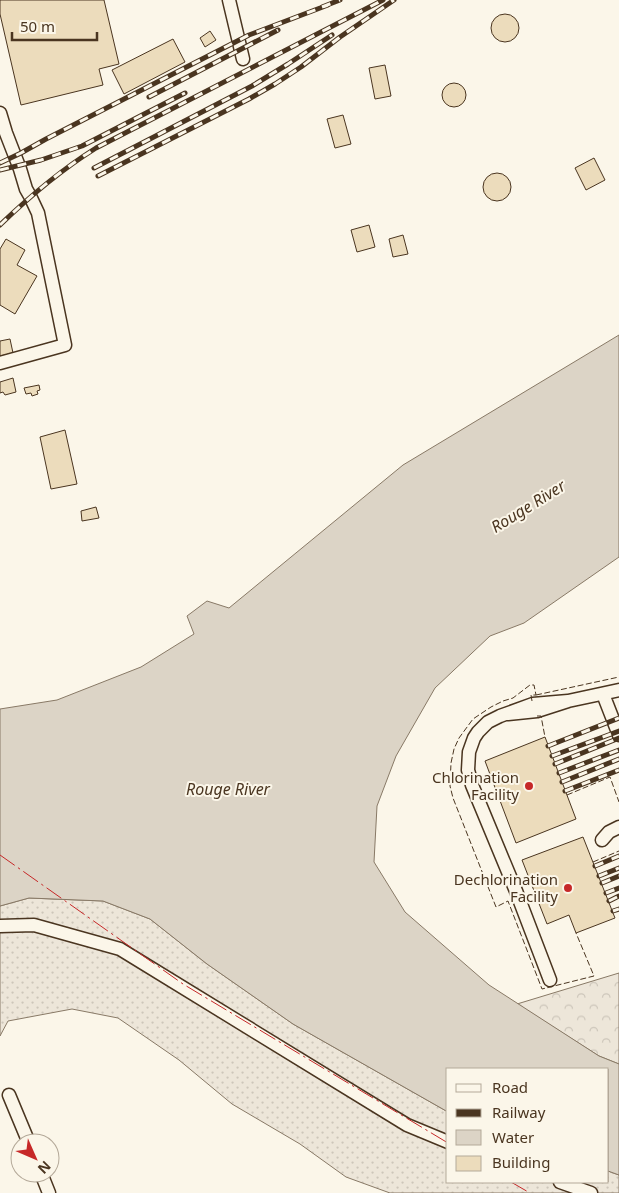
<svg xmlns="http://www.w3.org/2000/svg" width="619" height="1193" font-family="'Noto Sans',sans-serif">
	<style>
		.grass { fill: url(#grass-dots); stroke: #887966 }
		.forest { fill: url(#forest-crowns); stroke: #887966 }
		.water { fill: #dcd4c6; stroke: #887966 }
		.building { fill: #ecdcbc; stroke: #4a3520 }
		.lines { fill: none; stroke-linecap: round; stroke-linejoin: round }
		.minor-casing { stroke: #4a3520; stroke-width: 15 }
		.minor { stroke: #fbf6e9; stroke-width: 12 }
		.rail-casing { stroke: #4a3520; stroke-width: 5 }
		.rail { stroke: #fbf6e9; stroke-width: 3; stroke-dasharray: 9; stroke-linecap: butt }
		.fence { stroke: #4a3520; stroke-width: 1; stroke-dasharray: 6 2.5; stroke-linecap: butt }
		.power { stroke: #c62828; stroke-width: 1; stroke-dasharray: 18 4 2.5 4; stroke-linecap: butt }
		.poi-dot { fill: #c62828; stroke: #fbf6e9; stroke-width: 2 }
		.labels { text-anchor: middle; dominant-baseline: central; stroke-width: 4; stroke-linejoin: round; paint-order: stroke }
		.poi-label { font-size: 15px; fill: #4a3520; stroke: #fbf6e9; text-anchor: end }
		.water-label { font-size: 16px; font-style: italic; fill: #4a3520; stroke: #fbf6e9 }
	</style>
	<defs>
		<pattern id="grass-dots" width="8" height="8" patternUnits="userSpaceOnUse" patternTransform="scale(1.25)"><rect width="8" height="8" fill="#ede6d9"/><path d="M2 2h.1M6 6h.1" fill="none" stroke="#cdc6ba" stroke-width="1.8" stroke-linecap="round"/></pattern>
		<pattern id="forest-crowns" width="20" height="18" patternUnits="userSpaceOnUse" patternTransform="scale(1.25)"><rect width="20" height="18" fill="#ede6d9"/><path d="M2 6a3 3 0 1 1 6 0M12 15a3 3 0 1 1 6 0" fill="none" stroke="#cdc6ba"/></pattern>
	</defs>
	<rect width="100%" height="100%" fill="#fbf6e9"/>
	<path class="grass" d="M 29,898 L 103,901 L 150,919 L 207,964 L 293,1024 L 448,1112 L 448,1182 L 608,1182 L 608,1171 L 619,1175 L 619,1193 L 390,1193 L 346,1177 L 300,1144 L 232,1104 L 179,1060 L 118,1018 L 72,1009 L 8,1021 L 0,1036 L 0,906 Z"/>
	<path class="forest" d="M 619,973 L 619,1064 L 599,1056 L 517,1004 Z"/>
	<path class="water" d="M 619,335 L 619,557 L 524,623 L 490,636 L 435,688 L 396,756 L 377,806 L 374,862 L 405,912 L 489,985 L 599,1056 L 619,1064 L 619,1175 L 608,1171 L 608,1069 L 448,1069 L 448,1112 L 293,1024 L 207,964 L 150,919 L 103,901 L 29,898 L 0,906 L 0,709 L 57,700 L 141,667 L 194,634 L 187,616 L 207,601 L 229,608 L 403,465 Z"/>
	<path class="building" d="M 0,0 L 104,0 L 119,64 L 99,69 L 103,85 L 21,105 L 0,14 Z
		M491 28a14 14 0 1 1 28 0a14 14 0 1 1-28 0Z
		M 210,31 L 216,40 L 205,47 L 200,38 Z
		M 173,39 L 185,62 L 124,94 L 112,70 Z
		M 385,65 L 391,96 L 375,99 L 369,68 Z
		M442 95a12 12 0 1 1 24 0a12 12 0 1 1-24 0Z
		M 343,115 L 351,144 L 335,148 L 327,119 Z
		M 594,158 L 605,180 L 586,190 L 575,168 Z
		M483 187a14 14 0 1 1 28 0a14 14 0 1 1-28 0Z
		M 369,225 L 375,247 L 357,252 L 351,230 Z
		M 403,235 L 408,254 L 393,257 L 389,239 Z
		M 6,239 L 25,250 L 17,265 L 37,276 L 15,314 L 0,305 L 0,249 Z
		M 10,339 L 13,353 L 0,356 L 0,341 Z
		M 13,378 L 16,392 L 5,395 L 3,392 L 0,393 L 0,382 Z
		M 39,385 L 40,390 L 37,391 L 38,394 L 32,396 L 31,393 L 26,394 L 24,388 Z
		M 65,430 L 77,484 L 51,489 L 40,437 Z
		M 96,507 L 99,518 L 82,521 L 81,511 Z
		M 545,737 L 576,819 L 516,843 L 485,761 Z
		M 583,837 L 615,918 L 576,933 L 569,915 L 547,924 L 522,860 Z"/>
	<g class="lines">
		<g class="minor-casing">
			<path id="minor" d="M 229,0 L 243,59
				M 0,113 L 6,133 L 20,169 L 26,189 L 30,196 L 38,213 L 65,345 L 0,363
				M 603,694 L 619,735
				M 568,701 L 619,690
				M 508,714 L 537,711 L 568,701 L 533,704 L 500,716 L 488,722 L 478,732 L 474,738 L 469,752 L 468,770 L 472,785 L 516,891 L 550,980
				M 602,840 L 609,832 L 619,827
				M 0,926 L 34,925 L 120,949 L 407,1125 L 448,1142
				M 9,1095 L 29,1143
				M 41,1173 L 49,1193
				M 560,1182 L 591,1193"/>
		</g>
		<use href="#minor" class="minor"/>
		<g class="rail-casing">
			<path id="rail" d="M 322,7 L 340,0
				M 149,97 L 278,30
				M 0,163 L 21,153 L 46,139 L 249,35 L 328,5
				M 94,168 L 252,86 L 288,64 L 332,35
				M 0,170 L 41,160 L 82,146 L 185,93
				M 98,176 L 249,99 L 275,84 L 301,67 L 340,37 L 394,0
				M 0,225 C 30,196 61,170 96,148 L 383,0
				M 548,746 L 619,718
				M 552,756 L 619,731
				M 555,764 L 619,738
				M 559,773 L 619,750
				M 562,782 L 619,759
				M 565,791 L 619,770
				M 595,866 L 619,856
				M 599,876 L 619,868
				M 602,883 L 619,876
				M 606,893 L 619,888
				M 609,901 L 619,896
				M 613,911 L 619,909"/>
		</g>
		<use href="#rail" class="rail"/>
		<path class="fence" d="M 536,695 L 619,677
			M 532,701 L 531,695 L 536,695 L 534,685 L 530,685 L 513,698 L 503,701 L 491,707 L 473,719 L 459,738 L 454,749 L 451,763 L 450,786 L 453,798 L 496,907 L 508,901 L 542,989 L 594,976 L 576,933
			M 537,716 L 541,716 L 545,737
			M 567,795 L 610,777 L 619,802
			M 593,862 L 619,851"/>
		<path class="power" d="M 0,855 L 183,984 L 448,1143
			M 511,1182 L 530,1193"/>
	</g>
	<g class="poi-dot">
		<circle cx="529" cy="786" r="5"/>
		<circle cx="568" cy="888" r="5"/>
	</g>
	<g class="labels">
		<g class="poi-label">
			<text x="519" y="777">Chlorination<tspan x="519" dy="17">Facility</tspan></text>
			<text x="558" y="879">Dechlorination<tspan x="558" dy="17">Facility</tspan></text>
		</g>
		<g class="water-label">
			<text transform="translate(528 506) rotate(-32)">Rouge River</text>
			<text x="228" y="789">Rouge River</text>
		</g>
	</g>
	<rect x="446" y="1068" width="162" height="115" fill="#fbf6e9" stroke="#b4a999"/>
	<rect x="456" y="1084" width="25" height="8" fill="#fbf6e9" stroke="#b4a999"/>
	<text x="492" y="1093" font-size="15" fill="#4a3520">Road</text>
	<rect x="456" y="1109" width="25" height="8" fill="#4a3520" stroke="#b4a999"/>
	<text x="492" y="1118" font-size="15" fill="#4a3520">Railway</text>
	<rect x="456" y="1130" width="25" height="15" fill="#dcd4c6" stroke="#b4a999"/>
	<text x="492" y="1143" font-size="15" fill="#4a3520">Water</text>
	<rect x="456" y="1156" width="25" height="15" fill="#ecdcbc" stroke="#b4a999"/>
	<text x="492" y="1168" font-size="15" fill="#4a3520">Building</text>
	<g transform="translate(35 1158) rotate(135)"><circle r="24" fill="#fbf6e9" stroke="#b4a999"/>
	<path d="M0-4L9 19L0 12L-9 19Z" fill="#c62828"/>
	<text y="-8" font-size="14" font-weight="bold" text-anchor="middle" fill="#4a3520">N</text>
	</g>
	<path d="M12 32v8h85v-8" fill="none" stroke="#4a3520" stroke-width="2.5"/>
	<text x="20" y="32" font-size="15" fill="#4a3520" stroke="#fbf6e9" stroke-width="4" paint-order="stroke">50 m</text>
</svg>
